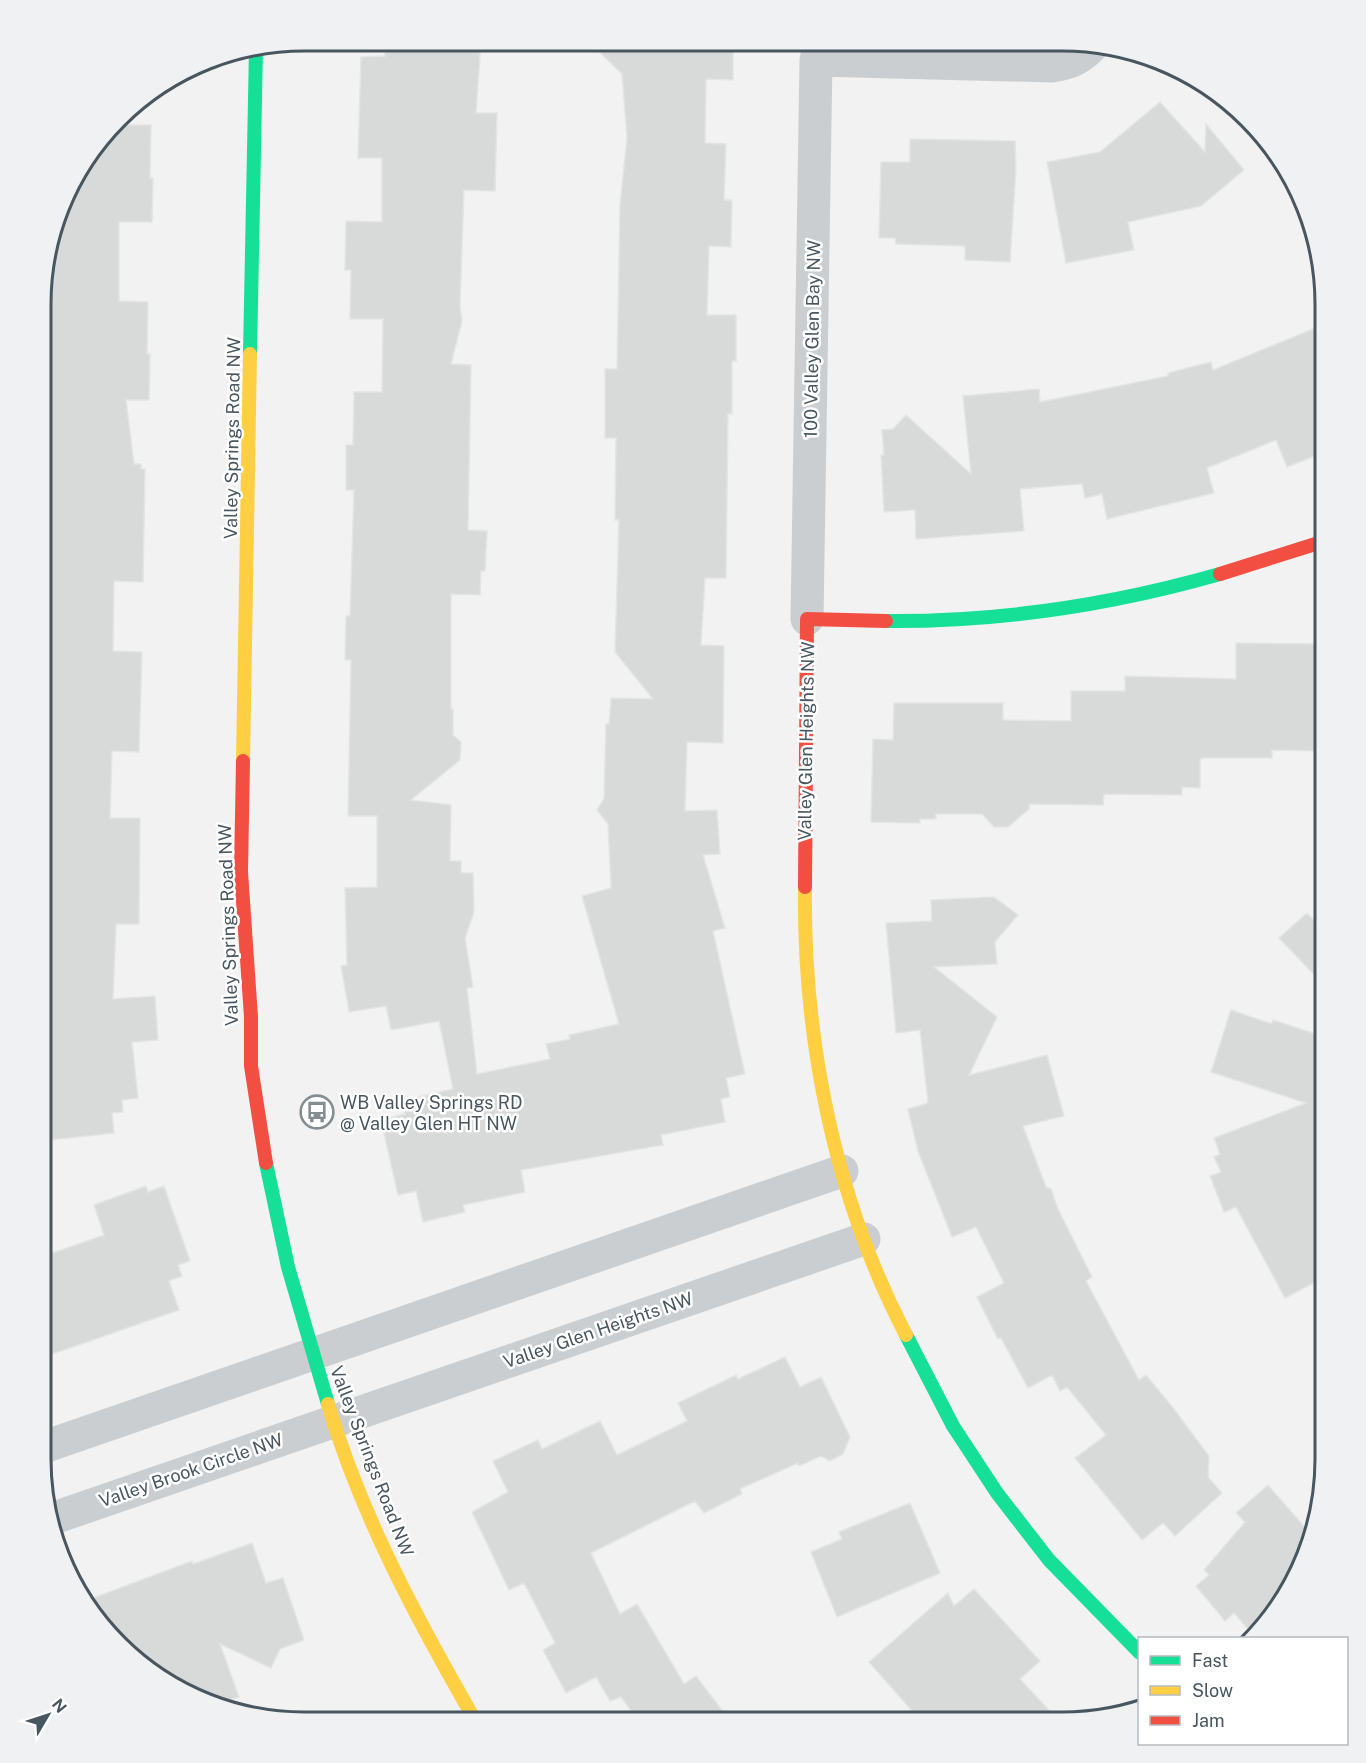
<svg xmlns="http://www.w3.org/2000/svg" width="1366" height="1763" font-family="'Public Sans',sans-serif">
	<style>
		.building { fill: #d8dada; stroke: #e3e4e5; stroke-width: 1.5 }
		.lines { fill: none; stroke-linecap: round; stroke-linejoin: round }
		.street { stroke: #cbced0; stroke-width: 33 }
		.fast { stroke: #16e098; stroke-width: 14 }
		.slow { stroke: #ffcf43; stroke-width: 14 }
		.jam { stroke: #f24e42; stroke-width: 14 }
		.labels { text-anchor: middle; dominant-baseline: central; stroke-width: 5; stroke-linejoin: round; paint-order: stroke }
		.street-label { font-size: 18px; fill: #48565f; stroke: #fff }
		.poi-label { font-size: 18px; fill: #48565f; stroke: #fff; text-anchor: start }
		.rim { fill: none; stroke: #48565f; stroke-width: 3 }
	</style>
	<rect width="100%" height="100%" fill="#f2f2f2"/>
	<path class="building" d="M 397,41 L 481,41 L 476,113 L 497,113 L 495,191 L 464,190 L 460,306 L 462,321 L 451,364 L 471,365 L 468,530 L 487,531 L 485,571 L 481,571 L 480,595 L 451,594 L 451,709 L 453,709 L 453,735 L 461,742 L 460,760 L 411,800 L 451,805 L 450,861 L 461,861 L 461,873 L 473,873 L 474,912 L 465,938 L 473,987 L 467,988 L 477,1074 L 550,1059 L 546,1044 L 570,1039 L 569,1035 L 619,1024 L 582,896 L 611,888 L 608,824 L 597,810 L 604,799 L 606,724 L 609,724 L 611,698 L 653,699 L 615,652 L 619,520 L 615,520 L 616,438 L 605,438 L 605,369 L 617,369 L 620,205 L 627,138 L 622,74 L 588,41 L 733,42 L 733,80 L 706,79 L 705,143 L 726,144 L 724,200 L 732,200 L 731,247 L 709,246 L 707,315 L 736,315 L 736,361 L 732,361 L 732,414 L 728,414 L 726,578 L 705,578 L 701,645 L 724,646 L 723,743 L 687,742 L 685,811 L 717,810 L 720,854 L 703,855 L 725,928 L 713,931 L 745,1074 L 726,1078 L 730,1097 L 721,1099 L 725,1122 L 661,1135 L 663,1145 L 521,1170 L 525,1192 L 463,1205 L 465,1212 L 423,1222 L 416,1191 L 398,1195 L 381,1120 L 405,1114 L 404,1111 L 407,1111 L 405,1100 L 453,1089 L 439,1021 L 391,1030 L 386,1006 L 349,1012 L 341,966 L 347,965 L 345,888 L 377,887 L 377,816 L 348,816 L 351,660 L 345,660 L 346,616 L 350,616 L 354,490 L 346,490 L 346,445 L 353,445 L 354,392 L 382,392 L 383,319 L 350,319 L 351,270 L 345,270 L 346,221 L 382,222 L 382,158 L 358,158 L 361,57 L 385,56 L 385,45 L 397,45 Z
		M 1160,102 L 1205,152 L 1206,124 L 1244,170 L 1201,206 L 1128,222 L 1134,250 L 1066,263 L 1047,162 L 1100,152 Z
		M 115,125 L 151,125 L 150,178 L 153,178 L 152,222 L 119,222 L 119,301 L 148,302 L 147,354 L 150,354 L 149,400 L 126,400 L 134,464 L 141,464 L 141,469 L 145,469 L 143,582 L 114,581 L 113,651 L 142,652 L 139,752 L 112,751 L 110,818 L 140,818 L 139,924 L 116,924 L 113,999 L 155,996 L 158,1040 L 132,1042 L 138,1098 L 122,1100 L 123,1112 L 112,1113 L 114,1133 L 41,1141 L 43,269 L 76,172 Z
		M 910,139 L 1015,141 L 1016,168 L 1010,262 L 965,260 L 965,246 L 896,244 L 895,238 L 879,238 L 881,162 L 910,162 Z
		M 1325,324 L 1325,452 L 1287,467 L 1276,440 L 1207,468 L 1214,493 L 1107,519 L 1102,494 L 1085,498 L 1082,484 L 1020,489 L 1024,531 L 916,539 L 915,510 L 884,512 L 881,455 L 884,455 L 882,430 L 893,429 L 906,415 L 971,474 L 963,396 L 1039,389 L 1040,402 L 1168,376 L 1168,373 L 1211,362 L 1213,370 Z
		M 1236,643 L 1325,644 L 1325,751 L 1272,750 L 1272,758 L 1203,758 L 1200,760 L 1200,788 L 1182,787 L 1182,795 L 1104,794 L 1103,805 L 1029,804 L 1029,809 L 1008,827 L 994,827 L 982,814 L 936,814 L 936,819 L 920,819 L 920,823 L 871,822 L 873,739 L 893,740 L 894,703 L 1003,703 L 1003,720 L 1071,721 L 1071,691 L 1125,691 L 1125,676 L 1236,679 Z
		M 994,897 L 1018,915 L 995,942 L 997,964 L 934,967 L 997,1017 L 969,1075 L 1047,1055 L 1064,1116 L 1023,1126 L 1046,1187 L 1051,1189 L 1058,1209 L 1092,1277 L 1086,1281 L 1139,1380 L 1146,1375 L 1174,1409 L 1209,1456 L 1208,1477 L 1222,1493 L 1175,1536 L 1163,1523 L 1142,1540 L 1075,1458 L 1106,1435 L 1067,1387 L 1060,1391 L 1052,1375 L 1028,1388 L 1001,1338 L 998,1339 L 977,1297 L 1004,1283 L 976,1227 L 952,1237 L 918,1151 L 908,1109 L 928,1103 L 920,1030 L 896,1033 L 886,923 L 932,921 L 931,900 Z
		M 1307,913 L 1325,932 L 1325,986 L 1279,938 Z
		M 1231,1010 L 1272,1024 L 1273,1020 L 1325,1037 L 1325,1277 L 1285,1298 L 1236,1207 L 1224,1212 L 1210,1176 L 1221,1172 L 1214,1157 L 1220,1154 L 1214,1138 L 1306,1103 L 1211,1072 Z
		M 146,1186 L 148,1192 L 164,1186 L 190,1261 L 178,1265 L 182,1276 L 169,1281 L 179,1310 L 41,1358 L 41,1257 L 104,1235 L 94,1205 Z
		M 785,1357 L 800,1387 L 821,1377 L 850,1437 L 843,1454 L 830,1461 L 821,1456 L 799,1466 L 798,1463 L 740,1489 L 742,1494 L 704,1513 L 695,1501 L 591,1553 L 620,1614 L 637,1604 L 684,1684 L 696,1676 L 731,1722 L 633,1722 L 637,1719 L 621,1697 L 610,1701 L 596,1677 L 566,1693 L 543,1650 L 555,1643 L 524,1583 L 509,1590 L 472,1512 L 508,1492 L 493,1461 L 538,1440 L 542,1449 L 600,1421 L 617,1455 L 687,1421 L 678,1403 L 736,1375 L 738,1379 Z
		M 1268,1485 L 1308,1531 L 1290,1591 L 1255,1637 L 1234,1613 L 1225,1621 L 1196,1586 L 1209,1575 L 1204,1570 L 1245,1522 L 1236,1513 Z
		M 910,1503 L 940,1573 L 837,1617 L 811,1552 L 842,1539 L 839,1532 Z
		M 252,1543 L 266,1583 L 283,1578 L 304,1640 L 280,1649 L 271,1668 L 220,1644 L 239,1697 L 214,1706 L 158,1678 L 85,1601 L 192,1561 L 193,1564 Z
		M 974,1589 L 1040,1661 L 1020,1679 L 1060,1722 L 922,1722 L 869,1662 L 948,1593 L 954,1606 Z"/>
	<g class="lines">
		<path class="street" d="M 816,60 L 1052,66 C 1071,63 1082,58 1095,43
			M 807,619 L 816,60 L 820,42
			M 41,1448 L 842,1171
			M 48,1520 L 864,1239"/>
		<path class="fast" d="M 250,354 L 256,48
			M 886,621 C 999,622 1111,605 1220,574
			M 266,1163 L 288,1267 L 328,1404
			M 906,1335 L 953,1426 L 997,1493 L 1049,1560 L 1140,1653"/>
		<path class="slow" d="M 243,761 L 250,354
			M 805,887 C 803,1040 835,1199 906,1335
			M 328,1404 C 361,1516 418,1621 476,1722"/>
		<path class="jam" d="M 1220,574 L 1325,541
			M 243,761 L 241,872 L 251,1017 L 251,1066 L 266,1163
			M 805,887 L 807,619 L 886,621"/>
	</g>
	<defs>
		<g id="bus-ring" transform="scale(1.725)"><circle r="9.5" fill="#fff" stroke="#848d92" stroke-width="1.5"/><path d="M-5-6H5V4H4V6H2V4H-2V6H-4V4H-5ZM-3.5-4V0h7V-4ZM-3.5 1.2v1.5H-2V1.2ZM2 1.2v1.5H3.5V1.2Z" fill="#848d92"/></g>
	</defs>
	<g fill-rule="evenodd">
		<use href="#bus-ring" x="317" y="1112"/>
	</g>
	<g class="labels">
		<g class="street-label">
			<text transform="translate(812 339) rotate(-89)">100 Valley Glen Bay NW</text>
			<text transform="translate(232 438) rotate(-89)">Valley Springs Road NW</text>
			<text transform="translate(806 741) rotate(-89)">Valley Glen Heights NW</text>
			<text transform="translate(228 925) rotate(-92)">Valley Springs Road NW</text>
			<text transform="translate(598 1330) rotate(-19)">Valley Glen Heights NW</text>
			<text transform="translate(372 1461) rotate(69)">Valley Springs Road NW</text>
			<text transform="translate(191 1470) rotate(-19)">Valley Brook Circle NW</text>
		</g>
		<g class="poi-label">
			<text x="340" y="1102">WB Valley Springs RD<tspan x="340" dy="21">@ Valley Glen HT NW</tspan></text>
		</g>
	</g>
	<path d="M0 0H1366V1763H0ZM304 51H1062A253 253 0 0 1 1315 304V1459A253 253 0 0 1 1062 1712H304A253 253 0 0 1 51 1459V304A253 253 0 0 1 304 51Z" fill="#f0f1f2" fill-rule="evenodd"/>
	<path class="rim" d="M304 51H1062A253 253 0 0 1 1315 304V1459A253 253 0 0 1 1062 1712H304A253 253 0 0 1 51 1459V304A253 253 0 0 1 304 51Z"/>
	<rect x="1138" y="1637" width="210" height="108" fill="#ffffff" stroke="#b6bbbf" stroke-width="1.5"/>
	<rect x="1150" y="1656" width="30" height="9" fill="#16e098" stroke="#b6bbbf" stroke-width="1.5"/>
	<text x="1192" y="1667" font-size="18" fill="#48565f">Fast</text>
	<rect x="1150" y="1686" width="30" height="9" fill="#ffcf43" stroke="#b6bbbf" stroke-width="1.5"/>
	<text x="1192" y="1697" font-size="18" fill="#48565f">Slow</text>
	<rect x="1150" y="1716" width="30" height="9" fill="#f24e42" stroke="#b6bbbf" stroke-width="1.5"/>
	<text x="1192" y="1727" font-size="18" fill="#48565f">Jam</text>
	<g transform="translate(48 1715) rotate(51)" stroke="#ffffff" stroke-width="4.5" paint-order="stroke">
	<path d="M0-4.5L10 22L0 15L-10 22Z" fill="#48565f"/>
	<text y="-9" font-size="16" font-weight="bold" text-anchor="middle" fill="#48565f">N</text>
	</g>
</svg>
